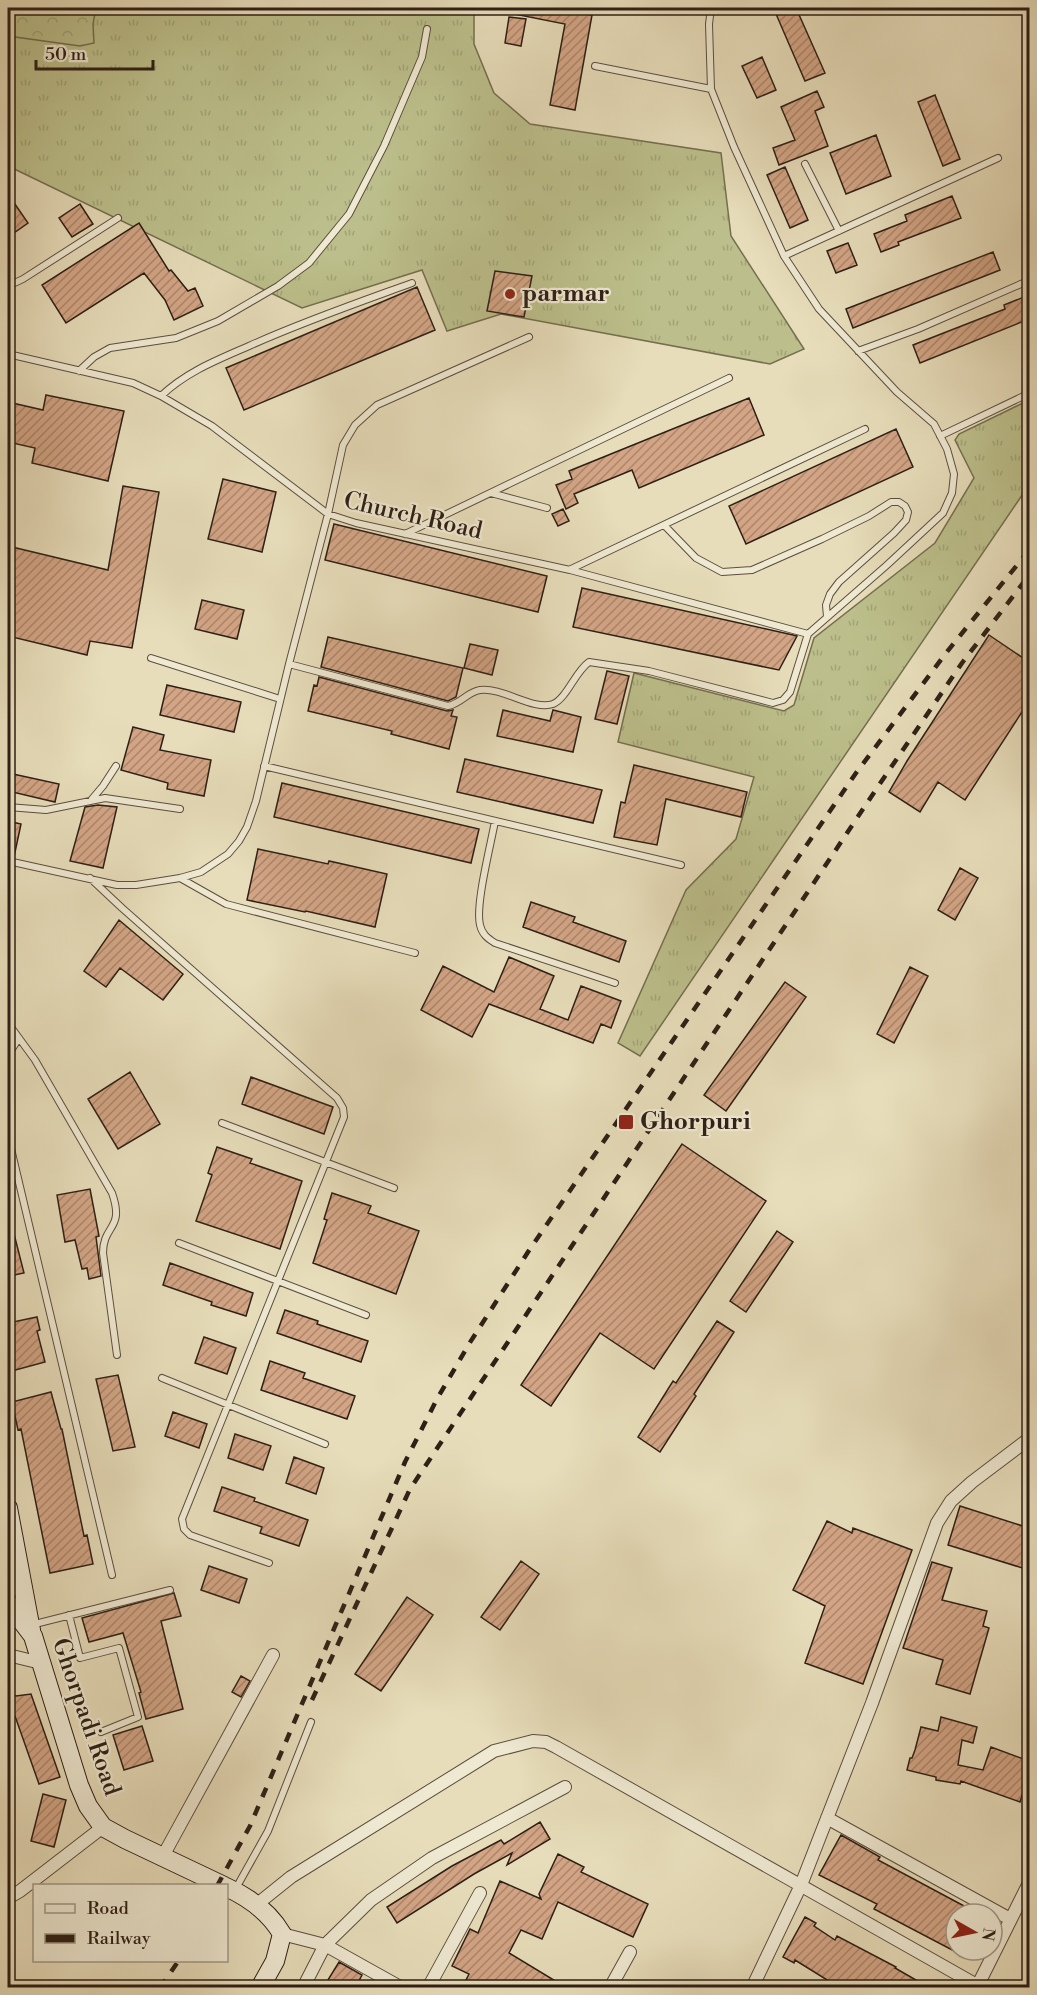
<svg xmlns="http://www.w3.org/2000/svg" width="1037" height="1995" font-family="'Libre Bodoni',serif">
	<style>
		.grass { fill: url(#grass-tufts); stroke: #756f50; stroke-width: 1.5 }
		.forest { fill: url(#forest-crowns); stroke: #756f50; stroke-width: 1.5 }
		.building { fill: url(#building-hatch); stroke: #2e1f16; stroke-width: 1.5 }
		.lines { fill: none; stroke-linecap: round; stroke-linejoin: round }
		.service-casing { stroke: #5c4e3f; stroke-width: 8 }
		.minor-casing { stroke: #5c4e3f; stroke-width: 14 }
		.secondary-casing { stroke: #2e1f16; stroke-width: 20 }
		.service { stroke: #efe9d2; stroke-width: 6 }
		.minor { stroke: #efe9d2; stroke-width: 12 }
		.secondary { stroke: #efe9d2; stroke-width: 18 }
		.rail { stroke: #2e1f16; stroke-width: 4.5; stroke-dasharray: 10 10; stroke-linecap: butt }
		.poi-dot { fill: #8f2418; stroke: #efe9d2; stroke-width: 2 }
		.labels { text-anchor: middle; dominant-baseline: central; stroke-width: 4.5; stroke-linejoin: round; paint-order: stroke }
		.poi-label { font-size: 24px; font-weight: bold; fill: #2e1f16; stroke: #efe9d2; text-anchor: start }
		.street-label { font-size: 24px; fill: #2e1f16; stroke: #efe9d2 }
	</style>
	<defs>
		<pattern id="grass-tufts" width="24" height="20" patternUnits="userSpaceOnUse" patternTransform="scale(1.5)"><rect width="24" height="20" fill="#bcbf8b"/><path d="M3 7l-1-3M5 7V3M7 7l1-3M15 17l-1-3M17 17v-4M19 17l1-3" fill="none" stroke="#a2a477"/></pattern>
		<pattern id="forest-crowns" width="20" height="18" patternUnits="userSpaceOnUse" patternTransform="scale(1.5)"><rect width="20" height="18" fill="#bcbf8b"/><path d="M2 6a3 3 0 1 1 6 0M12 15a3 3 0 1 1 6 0" fill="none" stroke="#a2a477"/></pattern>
		<pattern id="building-hatch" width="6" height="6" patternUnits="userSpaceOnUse" patternTransform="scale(1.5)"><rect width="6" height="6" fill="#d3a585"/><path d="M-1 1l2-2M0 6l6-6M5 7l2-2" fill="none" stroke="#ac866c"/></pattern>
	</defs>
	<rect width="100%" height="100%" fill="#e7ddba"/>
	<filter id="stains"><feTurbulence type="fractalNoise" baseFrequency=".00333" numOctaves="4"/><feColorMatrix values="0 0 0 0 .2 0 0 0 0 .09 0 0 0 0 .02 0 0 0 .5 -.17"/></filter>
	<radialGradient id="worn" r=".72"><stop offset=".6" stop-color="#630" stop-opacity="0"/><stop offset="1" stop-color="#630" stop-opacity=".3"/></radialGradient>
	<path class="grass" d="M 8,8 L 474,8 L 474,44 L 494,93 L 530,124 L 721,153 L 731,236 L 804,349 L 770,364 L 501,314 L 447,331 L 422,270 L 302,308 L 8,166 Z
		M 1029,400 L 1029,485 L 640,1056 L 618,1043 L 686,890 L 736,839 L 754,777 L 618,742 L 634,673 L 784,711 L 794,705 L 814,638 L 935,543 L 974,478 L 955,440 L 959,434 Z"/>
	<path class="forest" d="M 8,8 L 96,8 L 93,24 L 94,43 L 80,46 L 8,36 Z"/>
	<path class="building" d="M 515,8 L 551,8 L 592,15 L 575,110 L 550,105 L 565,24 L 514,14 Z
		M 790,8 L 796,8 L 825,73 L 805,81 L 776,14 Z
		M 509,17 L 526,19 L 521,46 L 505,43 Z
		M 762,57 L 776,90 L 757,98 L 742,66 Z
		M 817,91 L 824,107 L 815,111 L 828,146 L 779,165 L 773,148 L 795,140 L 781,107 Z
		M 935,95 L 960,159 L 943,166 L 918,102 Z
		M 876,135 L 891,176 L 846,194 L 830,153 Z
		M 785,167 L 808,220 L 790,228 L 767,175 Z
		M 8,194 L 28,223 L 8,237 Z
		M 952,196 L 961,218 L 898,242 L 899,245 L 881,252 L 874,234 L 907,221 L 905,215 Z
		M 80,204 L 93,224 L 72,237 L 59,218 Z
		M 139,223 L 169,271 L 171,270 L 188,291 L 195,288 L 203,306 L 174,320 L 165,300 L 144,273 L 66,323 L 42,285 Z
		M 848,243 L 857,265 L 836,273 L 827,251 Z
		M 993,252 L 1000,270 L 853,328 L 846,309 Z
		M 495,271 L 532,276 L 524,317 L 487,311 Z
		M 417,287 L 435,330 L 244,410 L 226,368 Z
		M 1029,295 L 1029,319 L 920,363 L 913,345 L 1005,309 L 1004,305 Z
		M 46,395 L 124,411 L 108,481 L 32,463 L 35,448 L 8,442 L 8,402 L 43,410 Z
		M 749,398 L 764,435 L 639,488 L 632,470 L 574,494 L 578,503 L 566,509 L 556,485 L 572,479 L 569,471 Z
		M 896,429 L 913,467 L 746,544 L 729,506 Z
		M 223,479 L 276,492 L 262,552 L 208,539 Z
		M 123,486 L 159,492 L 132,648 L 90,641 L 87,655 L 8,636 L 8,546 L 108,570 Z
		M 563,509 L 569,521 L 558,526 L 552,514 Z
		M 334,524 L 547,576 L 538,612 L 325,560 Z
		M 582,588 L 793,635 L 797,636 L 779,670 L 573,627 Z
		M 202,600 L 244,610 L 237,639 L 195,629 Z
		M 989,635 L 1029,662 L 1029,701 L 965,800 L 938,782 L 920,812 L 889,792 L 907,761 Z
		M 328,637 L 463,668 L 456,697 L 448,701 L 321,667 Z
		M 470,644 L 498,650 L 492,675 L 464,668 Z
		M 607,671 L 629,676 L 617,724 L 595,719 Z
		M 319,677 L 447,711 L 453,710 L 451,716 L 457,717 L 449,749 L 391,734 L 392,731 L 308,711 L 314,685 L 317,686 Z
		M 167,685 L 241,702 L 234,732 L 160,715 Z
		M 503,710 L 550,721 L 553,710 L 581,717 L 573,752 L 497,736 Z
		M 133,727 L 164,735 L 160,750 L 211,760 L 204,796 L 167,789 L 168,783 L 121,770 Z
		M 465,759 L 602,790 L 593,823 L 457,792 Z
		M 634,765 L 747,792 L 741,817 L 666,799 L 657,845 L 614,837 L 621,802 L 625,803 Z
		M 13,774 L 59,784 L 55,802 L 8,791 L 8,778 Z
		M 282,783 L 479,829 L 471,863 L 274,817 Z
		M 98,805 L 117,807 L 103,868 L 70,861 L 85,807 Z
		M 8,821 L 21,824 L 14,857 L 8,856 Z
		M 258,849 L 328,864 L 329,861 L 387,874 L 375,927 L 306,911 L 305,912 L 247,900 Z
		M 960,868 L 978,878 L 955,920 L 938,910 Z
		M 531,902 L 575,917 L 573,922 L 626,941 L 619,962 L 523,927 Z
		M 119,920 L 183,974 L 163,1000 L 120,968 L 106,987 L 84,971 Z
		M 509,957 L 554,976 L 540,1009 L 568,1020 L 581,986 L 621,1001 L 611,1028 L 601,1024 L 593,1043 L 489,1004 L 472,1037 L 421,1010 L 443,966 L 494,992 Z
		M 910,967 L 928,976 L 894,1043 L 877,1034 Z
		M 785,982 L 806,997 L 726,1111 L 704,1095 Z
		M 130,1072 L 160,1124 L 118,1149 L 88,1099 Z
		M 251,1077 L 333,1107 L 324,1134 L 242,1104 Z
		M 682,1144 L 766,1201 L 654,1369 L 600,1333 L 551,1406 L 521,1385 Z
		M 217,1147 L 252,1159 L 250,1163 L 302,1181 L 280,1249 L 196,1221 L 212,1175 L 208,1173 Z
		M 90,1189 L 99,1236 L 96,1237 L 101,1276 L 89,1279 L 87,1268 L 82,1269 L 75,1240 L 65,1242 L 57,1195 Z
		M 332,1193 L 371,1206 L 368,1213 L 419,1231 L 396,1294 L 313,1263 L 327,1220 L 324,1219 Z
		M 12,1226 L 24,1273 L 9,1276 L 8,1268 L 8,1227 Z
		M 777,1231 L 793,1242 L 746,1312 L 730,1301 Z
		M 170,1263 L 253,1293 L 246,1316 L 211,1305 L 212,1302 L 163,1285 Z
		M 285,1310 L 318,1321 L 317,1324 L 368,1341 L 361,1362 L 277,1333 Z
		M 37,1317 L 40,1330 L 37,1331 L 45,1362 L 8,1372 L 8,1323 Z
		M 717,1321 L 734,1332 L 694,1394 L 696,1396 L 660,1452 L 638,1437 L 673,1381 L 676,1383 Z
		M 204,1337 L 236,1348 L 227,1374 L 195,1363 Z
		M 270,1361 L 305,1373 L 303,1378 L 355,1396 L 347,1419 L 261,1390 Z
		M 118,1375 L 135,1447 L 113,1451 L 96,1379 Z
		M 51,1392 L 61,1429 L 62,1429 L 84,1536 L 87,1535 L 93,1564 L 50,1573 L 21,1429 L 18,1430 L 12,1402 Z
		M 173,1412 L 207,1424 L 199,1448 L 165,1436 Z
		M 235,1434 L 271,1446 L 263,1470 L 228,1458 Z
		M 294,1457 L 324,1468 L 316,1494 L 286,1483 Z
		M 222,1487 L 255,1498 L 254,1501 L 308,1520 L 299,1546 L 260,1533 L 262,1527 L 214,1511 Z
		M 960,1506 L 1029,1528 L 1029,1570 L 948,1545 Z
		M 827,1521 L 852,1533 L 853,1528 L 912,1550 L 863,1684 L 805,1663 L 825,1606 L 793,1590 Z
		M 521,1561 L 539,1574 L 500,1630 L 481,1617 Z
		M 932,1562 L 952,1568 L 942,1600 L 987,1611 L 983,1626 L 989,1628 L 970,1694 L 936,1684 L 943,1660 L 903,1648 Z
		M 209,1566 L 247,1579 L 239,1603 L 201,1590 Z
		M 174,1593 L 181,1616 L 161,1621 L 183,1709 L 146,1719 L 139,1693 L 141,1692 L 123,1633 L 89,1642 L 82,1618 Z
		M 407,1597 L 433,1615 L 381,1691 L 355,1674 Z
		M 241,1676 L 250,1681 L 241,1697 L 232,1692 Z
		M 8,1692 L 16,1696 L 31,1694 L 60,1777 L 39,1784 L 15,1716 L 8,1714 Z
		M 941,1717 L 977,1727 L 973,1743 L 962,1740 L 958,1765 L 983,1770 L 991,1747 L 1029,1761 L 1029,1774 L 1020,1802 L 961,1781 L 960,1784 L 936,1780 L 936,1777 L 907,1770 L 910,1758 L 912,1758 L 915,1750 L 921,1727 L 938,1731 Z
		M 142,1726 L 153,1761 L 124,1770 L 113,1735 Z
		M 43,1794 L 66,1800 L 54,1847 L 31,1841 Z
		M 540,1822 L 550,1839 L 507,1865 L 512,1853 L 474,1874 L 397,1923 L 387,1907 L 452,1866 L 501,1840 L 504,1844 Z
		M 841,1835 L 880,1857 L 878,1860 L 979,1914 L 956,1914 L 956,1952 L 874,1909 L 877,1904 L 819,1875 Z
		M 558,1854 L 584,1867 L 581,1872 L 648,1904 L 633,1937 L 558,1902 L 542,1939 L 521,1930 L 509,1953 L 567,1988 L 462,1988 L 469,1974 L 452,1966 L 470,1929 L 478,1933 L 500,1881 L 541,1899 L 539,1894 Z
		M 805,1917 L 816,1923 L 814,1926 L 835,1940 L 837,1936 L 896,1967 L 895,1968 L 930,1988 L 840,1988 L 795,1960 L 794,1963 L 783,1957 Z
		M 339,1962 L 362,1975 L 355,1988 L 323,1988 Z"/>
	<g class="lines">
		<g class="service-casing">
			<path id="service" d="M 595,66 L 711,89
				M 805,164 L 839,231
				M 784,256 L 998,158
				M 8,286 L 23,279 L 118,218
				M 858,351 L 918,329 L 1030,280
				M 8,354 L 133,383 L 161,396 L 212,426 L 328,514 L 356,523 L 570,570 L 808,634
				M 79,371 L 94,357 L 110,348 L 176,338 L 218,321 L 278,286 L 309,263 L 349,214 L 384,146 L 422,57 L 427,29
				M 161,396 C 186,372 217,360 249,346 C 302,322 357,303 412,283
				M 940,436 L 1030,393
				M 491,493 L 547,508
				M 664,525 L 696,558 L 722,572 L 752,570 L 822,539 L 869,516 L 891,502 L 899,502 L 905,506 L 908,512 L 906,520 L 894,533 L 839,582 L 830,594 L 826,605 L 827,617
				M 405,534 L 729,378
				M 571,569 L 865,429
				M 151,658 L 280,699
				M 289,664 L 448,706 C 462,703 467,692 480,690 C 503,687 533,711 553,704 C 567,698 575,672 589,662 L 649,671 L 773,703 L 783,700 L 790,692 L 808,634 L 887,565 L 943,513 L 952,493 L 954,474 L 947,449 L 934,424 L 897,392 L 819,309 L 784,256 L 734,147 L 711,89 L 709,24 L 711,8
				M 8,709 L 10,714 L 8,773
				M 264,766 L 681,865
				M 92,799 L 103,786 L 116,766
				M 8,807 L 46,810 L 105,798 L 180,809
				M 495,821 C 491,844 475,905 480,925 C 482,934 487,938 495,943 L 615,983
				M 8,861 L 117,885 L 136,885 L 180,878 L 201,872 L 228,854 L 239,841 L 247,827 L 256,801 L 289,664 L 328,514 L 343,445 L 355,425 L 377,405 L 529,337
				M 90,878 L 122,908 L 337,1098 L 343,1108 L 344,1117 L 182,1519 L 184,1529 L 190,1535 L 269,1563
				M 180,878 L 226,904 L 415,953
				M 8,1023 L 35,1060 L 112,1193 C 125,1230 103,1224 103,1253 L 117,1355
				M 8,1055 L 19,1038
				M 222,1123 L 394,1188
				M 8,1136 L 112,1575
				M 179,1243 L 366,1315
				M 162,1378 L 325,1444
				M 69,1615 L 80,1658 L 119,1648 L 138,1717 L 101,1732
				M 31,1625 L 170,1590
				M 235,1890 L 268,1831 L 311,1722"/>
		</g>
		<g class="minor-casing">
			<path id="minor" d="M 8,1655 L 41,1663
				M 827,1818 L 1010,1919
				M 163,1856 L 273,1655
				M 8,1898 L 20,1891 L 103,1827
				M 256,1905 L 291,1877 L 494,1751 L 533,1741 L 546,1742 L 556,1747 L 982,1988
				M 282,1934 L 325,1945 L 402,1988
				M 978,1985 L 1030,1881
				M 303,1988 L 325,1945 L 371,1900 L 432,1858 L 565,1787
				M 428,1988 L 480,1893
				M 610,1988 L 630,1952
				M 752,1988 L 801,1885 L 872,1703 L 937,1523 L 951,1501 L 972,1482 L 1030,1438"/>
		</g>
		<g class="secondary-casing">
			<path id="secondary" d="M 8,1508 L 31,1630
				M 8,1603 L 33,1636 L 79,1785 L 88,1806 L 103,1827 L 125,1839 L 224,1886
				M 226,1887 C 248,1897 270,1913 282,1934 L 275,1961 L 260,1988"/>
		</g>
		<use href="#service" class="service"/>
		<use href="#minor" class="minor"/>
		<use href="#secondary" class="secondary"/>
		<path class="rail" d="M 312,1700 L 410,1489 L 877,788 L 962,663 L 1030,574
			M 217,1886 L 250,1826 L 405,1462 L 437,1399 L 469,1344 L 528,1252 L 856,773 L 946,653 L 1030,549
			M 160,1988 L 179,1960"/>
	</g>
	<g class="poi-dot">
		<circle cx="510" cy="294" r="6"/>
		<rect x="618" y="1114" width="16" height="16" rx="3"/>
	</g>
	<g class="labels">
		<g class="poi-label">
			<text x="522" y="294">parmar</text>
			<text x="640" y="1122">Ghorpuri</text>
		</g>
		<g class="street-label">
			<text transform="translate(413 516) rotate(13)">Church Road</text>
			<text transform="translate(86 1717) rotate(71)">Ghorpadi Road</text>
		</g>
	</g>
	<rect width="1037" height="1995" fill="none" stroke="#e7ddba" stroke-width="30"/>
	<rect x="9" y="9" width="1019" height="1977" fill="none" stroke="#2e1f16" stroke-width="3"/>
	<rect x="15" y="15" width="1007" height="1965" fill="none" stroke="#2e1f16" stroke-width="1.5"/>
	<rect x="33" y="1884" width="195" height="78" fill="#efe9d2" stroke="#a29887" stroke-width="1.5"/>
	<rect x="45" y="1904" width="30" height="9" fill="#efe9d2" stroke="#a29887" stroke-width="1.5"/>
	<text x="87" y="1914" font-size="18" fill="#2e1f16">Road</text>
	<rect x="45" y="1934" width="30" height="9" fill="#2e1f16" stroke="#a29887" stroke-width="1.5"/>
	<text x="87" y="1944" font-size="18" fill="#2e1f16">Railway</text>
	<g transform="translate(974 1932) rotate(99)"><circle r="28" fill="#efe9d2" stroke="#a29887" stroke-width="1.5"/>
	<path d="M0-4.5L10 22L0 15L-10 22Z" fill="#8f2418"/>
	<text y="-9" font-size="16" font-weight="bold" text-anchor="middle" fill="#2e1f16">N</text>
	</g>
	<path d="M36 60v9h117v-9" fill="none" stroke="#2e1f16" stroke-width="3"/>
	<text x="45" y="60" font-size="18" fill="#2e1f16" stroke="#efe9d2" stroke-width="4.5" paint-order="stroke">50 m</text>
	<rect width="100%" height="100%" filter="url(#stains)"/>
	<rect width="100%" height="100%" fill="url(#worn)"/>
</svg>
